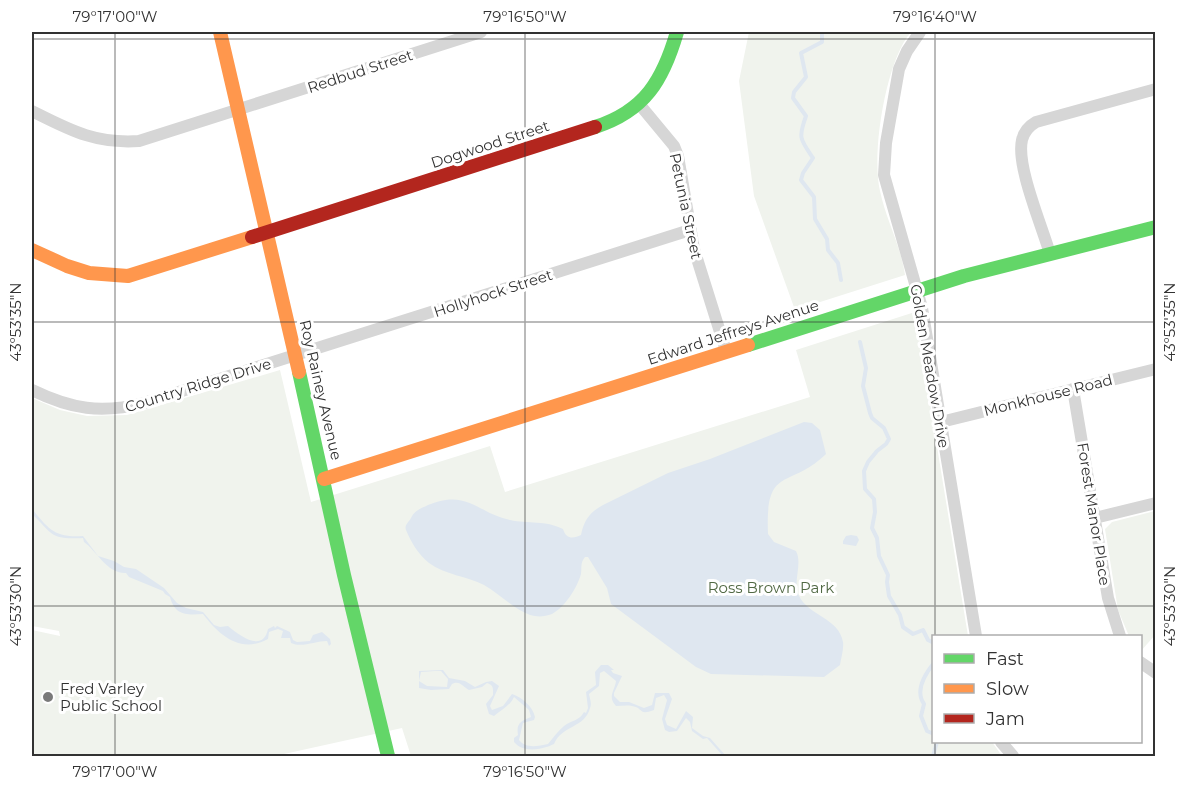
<svg xmlns="http://www.w3.org/2000/svg" width="1187" height="788" font-family="Montserrat,sans-serif">
	<style>
		.green { fill: #f0f3ed }
		.water { fill: #dfe7f0; fill-rule: evenodd }
		.lines { fill: none; stroke-linecap: round; stroke-linejoin: round }
		.stream { stroke: #dfe7f0; stroke-width: 4 }
		.street { stroke: #d6d6d6; stroke-width: 12 }
		.fast { stroke: #63d668; stroke-width: 14 }
		.slow { stroke: #ff974d; stroke-width: 14 }
		.jam { stroke: #b3261e; stroke-width: 14 }
		.ticks { fill: none; stroke: #323232; stroke-width: 1.5; stroke-opacity: 0.45 }
		.poi-dot { fill: #7a7a7a; stroke: #fff; stroke-width: 2 }
		.labels { text-anchor: middle; dominant-baseline: central; stroke-width: 6; stroke-linejoin: round; paint-order: stroke }
		.street-label { font-size: 15px; fill: #323232; stroke: #fff }
		.park-label { font-size: 15px; fill: #516944; stroke: #fff }
		.poi-label { font-size: 15px; fill: #323232; stroke: #fff; text-anchor: start }
		.neatline { fill: none; stroke: #323232; stroke-width: 2 }
		.ticks-label { font-size: 15px; text-anchor: middle; fill: #323232 }
	</style>
	<rect width="100%" height="100%" fill="#fff"/>
	<path class="green" d="M 749,32 L 911,32 C 886,60 871,154 880,191 C 886,220 901,246 905,275 L 795,310 L 754,196 L 739,81 Z
		M 915,312 L 968,636 L 934,636 L 934,742 L 992,742 L 1002,756 L 411,756 L 402,728 L 275,756 L 32,756 L 32,630 L 60,636 L 59,631 L 32,626 L 32,398 L 60,410 L 87,416 L 127,415 L 280,370 L 311,502 L 490,446 L 505,492 L 810,397 L 796,350 Z
		M 1155,511 L 1155,635 L 1141,651 L 1140,636 L 1129,636 L 1118,610 L 1105,529 L 1112,522 Z"/>
	<path class="water" d="M 804,422 L 812,423 L 820,430 L 826,454 C 789,490 765,464 768,534 L 774,542 L 796,551 C 803,564 792,582 799,596 C 809,616 839,618 843,642 C 844,649 841,658 840,665 L 824,677 L 711,674 L 696,667 L 611,604 L 607,588 L 588,557 L 585,557 C 580,563 582,567 581,574 C 577,588 565,607 552,614 C 544,617 537,617 530,615 C 512,608 500,594 484,585 C 467,576 445,575 429,563 C 418,554 411,542 406,530 C 404,525 409,522 411,518 C 415,510 420,509 428,505 C 468,489 475,512 510,520 C 529,524 545,520 563,529 C 566,539 573,539 581,535 C 584,520 590,512 603,505 L 668,473 L 710,459 Z
		M 32,509 C 49,529 54,538 83,536 L 98,556 L 114,561 L 124,567 L 136,569 L 164,588 L 177,603 L 186,608 L 203,612 L 214,625 L 220,627 L 228,626 C 240,636 263,653 268,629 L 274,626 L 275,628 L 277,626 L 290,632 L 293,640 L 297,642 L 310,641 L 313,635 L 322,632 L 330,639 L 331,644 L 329,646 L 327,641 C 315,641 302,648 291,643 L 290,638 L 281,638 L 283,631 L 278,629 L 269,632 L 268,639 C 240,654 219,635 203,614 C 187,615 175,616 170,597 L 165,594 L 163,591 L 129,577 L 126,573 C 107,574 96,550 84,542 L 83,538 C 50,540 53,534 32,514 Z
		M 851,535 L 857,536 L 859,540 L 856,546 L 843,544 L 843,541 L 846,536 Z
		M 601,665 L 608,665 L 614,670 L 611,670 L 613,673 L 622,676 L 614,693 L 614,696 L 620,702 L 629,702 L 644,708 L 652,705 L 655,693 L 669,693 L 672,699 L 665,719 L 667,725 L 676,729 L 686,711 L 693,717 L 692,728 L 703,736 L 710,738 L 726,756 L 723,756 L 707,738 L 703,739 L 692,731 L 690,722 L 686,718 L 677,731 L 669,732 L 665,730 L 662,719 L 667,700 L 664,695 L 656,698 L 654,710 C 638,716 644,708 632,706 C 627,705 621,706 616,706 C 607,697 615,690 616,681 L 604,671 L 600,673 L 599,686 L 589,694 C 590,699 592,704 590,708 C 585,728 562,725 554,744 C 542,750 523,753 514,742 L 514,738 L 518,735 C 516,723 521,721 531,717 L 529,710 L 514,697 C 510,706 501,710 494,716 L 489,714 L 486,704 L 493,695 C 493,689 494,685 487,683 L 482,687 L 469,690 C 463,687 460,680 452,684 L 449,689 L 431,690 L 419,688 L 419,671 L 443,670 L 449,678 L 465,681 L 475,687 L 486,682 L 492,681 L 499,686 L 490,706 L 492,710 L 503,706 L 512,694 C 522,697 533,707 535,717 L 534,720 L 523,723 L 519,740 C 526,749 538,746 548,744 C 553,738 557,732 564,726 C 572,720 579,721 584,712 L 586,713 L 588,708 L 586,692 L 596,685 L 595,672 ZM 435,671 L 441,671 L 448,679 L 447,687 L 427,686 L 419,681 L 421,672 Z"/>
	<g class="lines">
		<path class="stream" d="M 822,32 L 822,42 L 801,53 L 806,77 L 794,92 L 793,98 L 806,116 C 798,138 800,139 813,158 L 803,173 L 801,180 L 814,197 L 815,219 L 827,239 L 828,250 L 838,263 L 841,280
			M 860,342 L 866,368 L 863,386 L 870,413 L 872,418 L 884,428 L 889,439 L 886,444 L 877,451 L 868,462 L 864,471 L 865,489 L 874,499 L 875,512 L 872,528 L 877,538 L 879,556 L 888,575 L 887,582 L 889,596 L 900,615 L 903,627 L 913,634 L 923,630 L 928,640 L 934,643
			M 934,663 C 925,674 915,691 924,704 L 921,716 L 927,731 L 934,734
			M 933,756 L 937,742"/>
		<path class="street" d="M 920,32 L 907,51 L 899,69 L 886,143 L 884,175 L 922,308 L 976,636
			M 640,105 L 674,146 L 678,156 L 694,249 L 726,351
			M 32,111 C 70,130 95,144 139,141 L 481,32
			M 1050,254 C 1042,226 1016,166 1022,140 C 1024,131 1029,126 1036,122 L 1156,89
			M 1073,389 L 1108,598 L 1120,636
			M 32,390 C 71,409 101,414 144,403 L 690,230
			M 941,422 L 1156,369
			M 1095,518 L 1156,503
			M 1140,662 L 1156,673
			M 1001,742 L 1013,756"/>
		<path class="fast" d="M 595,127 C 645,111 663,80 677,32
			M 748,345 L 964,276 L 1156,227
			M 299,372 L 344,575 L 388,756"/>
		<path class="slow" d="M 220,32 L 299,372
			M 32,250 L 67,266 L 89,273 L 128,276 L 252,237
			M 324,479 L 748,345"/>
		<path class="jam" d="M 252,237 L 595,127"/>
	</g>
	<path class="ticks" d="M 115,32 L 115,756M 525,32 L 525,756M 935,32 L 935,636M 32,39 L 1156,39M 32,322 L 1156,322M 32,606 L 1156,606M 935,742 L 935,756"/>
	<circle class="poi-dot" cx="48" cy="697" r="6"/>
	<g class="labels">
		<g class="street-label">
			<text transform="translate(360 71) rotate(-18)">Redbud Street</text>
			<text transform="translate(490 144) rotate(-18)">Dogwood Street</text>
			<text transform="translate(686 206) rotate(78)">Petunia Street</text>
			<text transform="translate(493 293) rotate(-18)">Hollyhock Street</text>
			<text transform="translate(733 332) rotate(-18)">Edward Jeffreys Avenue</text>
			<text transform="translate(930 366) rotate(80)">Golden Meadow Drive</text>
			<text transform="translate(198 385) rotate(-17)">Country Ridge Drive</text>
			<text transform="translate(321 390) rotate(77)">Roy Rainey Avenue</text>
			<text transform="translate(1048 395) rotate(-14)">Monkhouse Road</text>
			<text transform="translate(1094 514) rotate(81)">Forest Manor Place</text>
		</g>
		<g class="park-label">
			<text x="771" y="587">Ross Brown Park</text>
		</g>
		<g class="poi-label">
			<text x="60" y="688">Fred Varley<tspan x="60" dy="17">Public School</tspan></text>
		</g>
	</g>
	<rect width="1187" height="788" fill="none" stroke="#ffffff" stroke-width="66"/>
	<rect x="932" y="635" width="210" height="108" fill="#ffffff" stroke="#adadad" stroke-width="1.5"/>
	<rect x="944" y="654" width="30" height="9" fill="#63d668" stroke="#adadad" stroke-width="1.5"/>
	<text x="986" y="665" font-size="18" fill="#323232">Fast</text>
	<rect x="944" y="684" width="30" height="9" fill="#ff974d" stroke="#adadad" stroke-width="1.5"/>
	<text x="986" y="695" font-size="18" fill="#323232">Slow</text>
	<rect x="944" y="714" width="30" height="9" fill="#b3261e" stroke="#adadad" stroke-width="1.5"/>
	<text x="986" y="725" font-size="18" fill="#323232">Jam</text>
	<rect x="33" y="33" width="1121" height="722" class="neatline"/>
	<g class="ticks-label">
		<text x="115" y="22">79°17'00"W</text>
		<text x="525" y="22">79°16'50"W</text>
		<text x="935" y="22">79°16'40"W</text>
		<text transform="translate(16 322) rotate(-90)" y="5">43°53'35"N</text>
		<text transform="translate(1170 322) rotate(-90)" y="5">43°53'35"N</text>
		<text transform="translate(16 606) rotate(-90)" y="5">43°53'30"N</text>
		<text transform="translate(1170 606) rotate(-90)" y="5">43°53'30"N</text>
		<text x="115" y="777">79°17'00"W</text>
		<text x="525" y="777">79°16'50"W</text>
	</g>
</svg>
